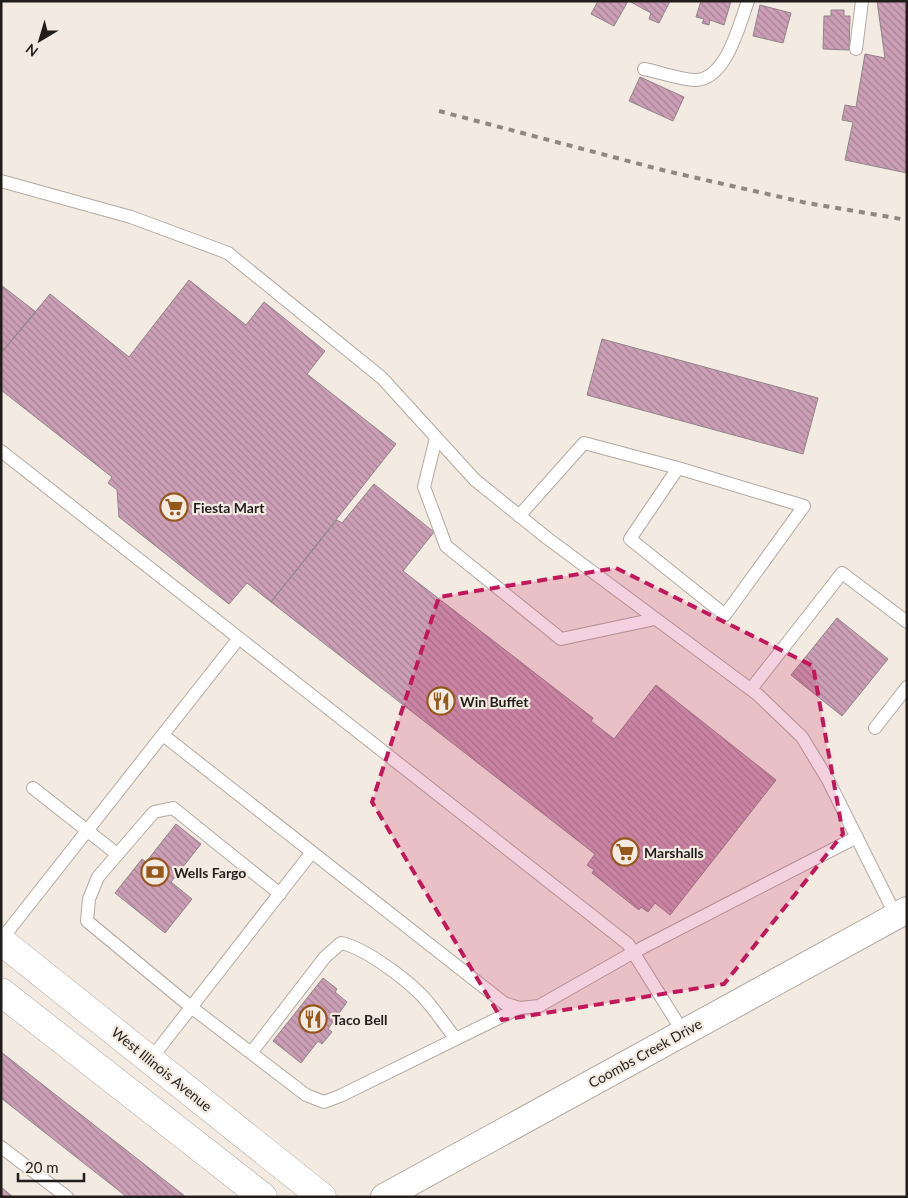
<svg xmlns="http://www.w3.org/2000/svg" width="908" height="1198" font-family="Lato,sans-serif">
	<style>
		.building { fill: url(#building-back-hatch); stroke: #8f8489 }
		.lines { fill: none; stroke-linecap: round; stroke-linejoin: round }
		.service-casing { stroke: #b2aaa2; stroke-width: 14 }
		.minor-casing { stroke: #b2aaa2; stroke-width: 28 }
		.secondary-casing { stroke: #b2aaa2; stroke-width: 29 }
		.service { stroke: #fff; stroke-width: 12 }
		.minor { stroke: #fff; stroke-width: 26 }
		.secondary { stroke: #fff; stroke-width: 28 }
		.rail { stroke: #8e8881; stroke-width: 4; stroke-dasharray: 6 6; stroke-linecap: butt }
		.marked { fill: #c2185b; fill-opacity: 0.2; stroke: #c2185b; stroke-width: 4; stroke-dasharray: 10 6; stroke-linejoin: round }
		.labels { text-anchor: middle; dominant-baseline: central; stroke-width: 4.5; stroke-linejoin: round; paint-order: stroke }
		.poi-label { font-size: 14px; font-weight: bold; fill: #201d1a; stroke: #f3eae1; text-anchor: start }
		.street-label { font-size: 14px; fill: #201d1a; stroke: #f3eae1 }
	</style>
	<defs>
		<pattern id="building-back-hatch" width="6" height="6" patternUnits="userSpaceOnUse" patternTransform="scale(1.25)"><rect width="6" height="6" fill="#cc9fb6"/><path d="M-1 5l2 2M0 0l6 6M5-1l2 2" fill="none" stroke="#a58193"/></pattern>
	</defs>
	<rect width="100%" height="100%" fill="#f3eae1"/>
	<path class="building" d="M 598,1 L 628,1 L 614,26 L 591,14 Z
		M 629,1 L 670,1 L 659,23 L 649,19 L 651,13 Z
		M 701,1 L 731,1 L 724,25 L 710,20 L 709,25 L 702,23 L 704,19 L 696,17 Z
		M 877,1 L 907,1 L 907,173 L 845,160 L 853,122 L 842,120 L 845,105 L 856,107 L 865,54 L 885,58 Z
		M 760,5 L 791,13 L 783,43 L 753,36 Z
		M 831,10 L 844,10 L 844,16 L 850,16 L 849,50 L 823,49 L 824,16 L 831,16 Z
		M 640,77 L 684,97 L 673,121 L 629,101 Z
		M 189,280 L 246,325 L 264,302 L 325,351 L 307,374 L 396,444 L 271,602 L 247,583 L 229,604 L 119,517 L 117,490 L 108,483 L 112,477 L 1,390 L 1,353 L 50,294 L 129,357 Z
		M 1,285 L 36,312 L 1,353 Z
		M 602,339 L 818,398 L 803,454 L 587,395 Z
		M 374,484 L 434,532 L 403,571 L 593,718 L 591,721 L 614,739 L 656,685 L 776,780 L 670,915 L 655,903 L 648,912 L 641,907 L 639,910 L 592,873 L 594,870 L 587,865 L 595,854 L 271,602 L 337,520 L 342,523 Z
		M 837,618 L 888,659 L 842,716 L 791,675 Z
		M 176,824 L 201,844 L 171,882 L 192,899 L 165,933 L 115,893 L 142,859 L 146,862 Z
		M 323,978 L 337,989 L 335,992 L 347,1002 L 328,1029 L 332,1032 L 322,1044 L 318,1041 L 301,1063 L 273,1041 Z
		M 1,1052 L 186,1197 L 127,1197 L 1,1098 Z
		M 1,1187 L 13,1197 L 1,1197 Z"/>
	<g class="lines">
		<g class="service-casing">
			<path id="service" d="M 856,49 L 862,1
				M 644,69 C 660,72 678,79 694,80 C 726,81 739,25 748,1
				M 1,181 L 131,217 L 228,253 L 382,378 L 475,480 L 547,538 L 757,694 L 802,737 L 828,780 L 896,916
				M 436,438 L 424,487 L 446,546 L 561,639 L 655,619
				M 1,451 L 628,944 L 683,1032
				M 519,516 L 584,443 L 678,468 L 804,506 L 725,615 L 630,539 L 678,468
				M 751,689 L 842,573 L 907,622
				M 875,728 L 907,687
				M 163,735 L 504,1003 L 519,1008 L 539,1006 L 634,952 L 857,837
				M 33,788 L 117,854
				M 280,894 L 173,808 L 154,812 L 98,877 L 89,899 L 87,921 L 191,1007 L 306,1095 L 324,1102 L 340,1096 L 519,1008
				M 1,940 L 239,638
				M 251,1053 L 325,957 L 341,943 C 366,948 414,984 430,1005 C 439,1016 447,1028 456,1039
				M 150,1060 L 312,852
				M 1,1147 L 67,1197"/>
		</g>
		<g class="minor-casing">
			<path id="minor" d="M 384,1197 L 907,910"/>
		</g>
		<g class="secondary-casing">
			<path id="secondary" d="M 1,941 L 322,1197
				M 1,992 L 263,1197"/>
		</g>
		<use href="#service" class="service"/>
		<use href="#minor" class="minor"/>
		<use href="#secondary" class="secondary"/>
		<path class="rail" d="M 439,111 L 666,171 L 807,203 L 907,220"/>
	</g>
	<path class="marked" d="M 616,568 L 813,666 L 843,834 L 724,984 L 502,1020 L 372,802 L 439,597 Z"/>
	<defs>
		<g id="supermarket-ring" transform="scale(1.4375)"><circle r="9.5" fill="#f3eae1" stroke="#95571c" stroke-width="1.5"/><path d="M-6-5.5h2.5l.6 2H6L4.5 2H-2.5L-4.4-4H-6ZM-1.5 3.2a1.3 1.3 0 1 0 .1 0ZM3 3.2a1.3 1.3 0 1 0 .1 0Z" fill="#95571c"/></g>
		<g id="restaurant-ring" transform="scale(1.4375)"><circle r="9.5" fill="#f3eae1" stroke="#95571c" stroke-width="1.5"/><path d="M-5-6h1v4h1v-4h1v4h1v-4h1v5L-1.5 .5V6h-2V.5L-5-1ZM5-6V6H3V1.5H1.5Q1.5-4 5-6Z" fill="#95571c"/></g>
		<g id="bank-ring" transform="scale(1.4375)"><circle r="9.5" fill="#f3eae1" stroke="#95571c" stroke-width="1.5"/><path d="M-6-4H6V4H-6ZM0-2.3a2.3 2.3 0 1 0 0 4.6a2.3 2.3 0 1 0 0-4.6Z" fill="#95571c"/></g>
	</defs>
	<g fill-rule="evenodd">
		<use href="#supermarket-ring" x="174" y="507"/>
		<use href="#restaurant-ring" x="441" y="701"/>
		<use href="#supermarket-ring" x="625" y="852"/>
		<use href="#bank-ring" x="155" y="872"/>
		<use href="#restaurant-ring" x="313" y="1019"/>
	</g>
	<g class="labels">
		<g class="poi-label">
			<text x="193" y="507">Fiesta Mart</text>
			<text x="460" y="701">Win Buffet</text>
			<text x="644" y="852">Marshalls</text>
			<text x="174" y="872">Wells Fargo</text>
			<text x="332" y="1019">Taco Bell</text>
		</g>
		<g class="street-label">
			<text transform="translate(645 1053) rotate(-29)">Coombs Creek Drive</text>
			<text transform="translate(162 1069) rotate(39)">West Illinois Avenue</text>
		</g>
	</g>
	<rect width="908" height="1198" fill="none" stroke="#201d1a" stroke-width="5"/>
	<g transform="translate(40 40) rotate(218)" stroke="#f3eae1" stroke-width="4" paint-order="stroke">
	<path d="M0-4L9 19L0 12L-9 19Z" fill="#201d1a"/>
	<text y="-8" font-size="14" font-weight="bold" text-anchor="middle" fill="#201d1a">N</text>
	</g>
	<path d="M18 1173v8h66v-8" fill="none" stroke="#201d1a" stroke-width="2.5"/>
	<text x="25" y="1173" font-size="15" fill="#201d1a" stroke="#f3eae1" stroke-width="4" paint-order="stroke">20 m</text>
</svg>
